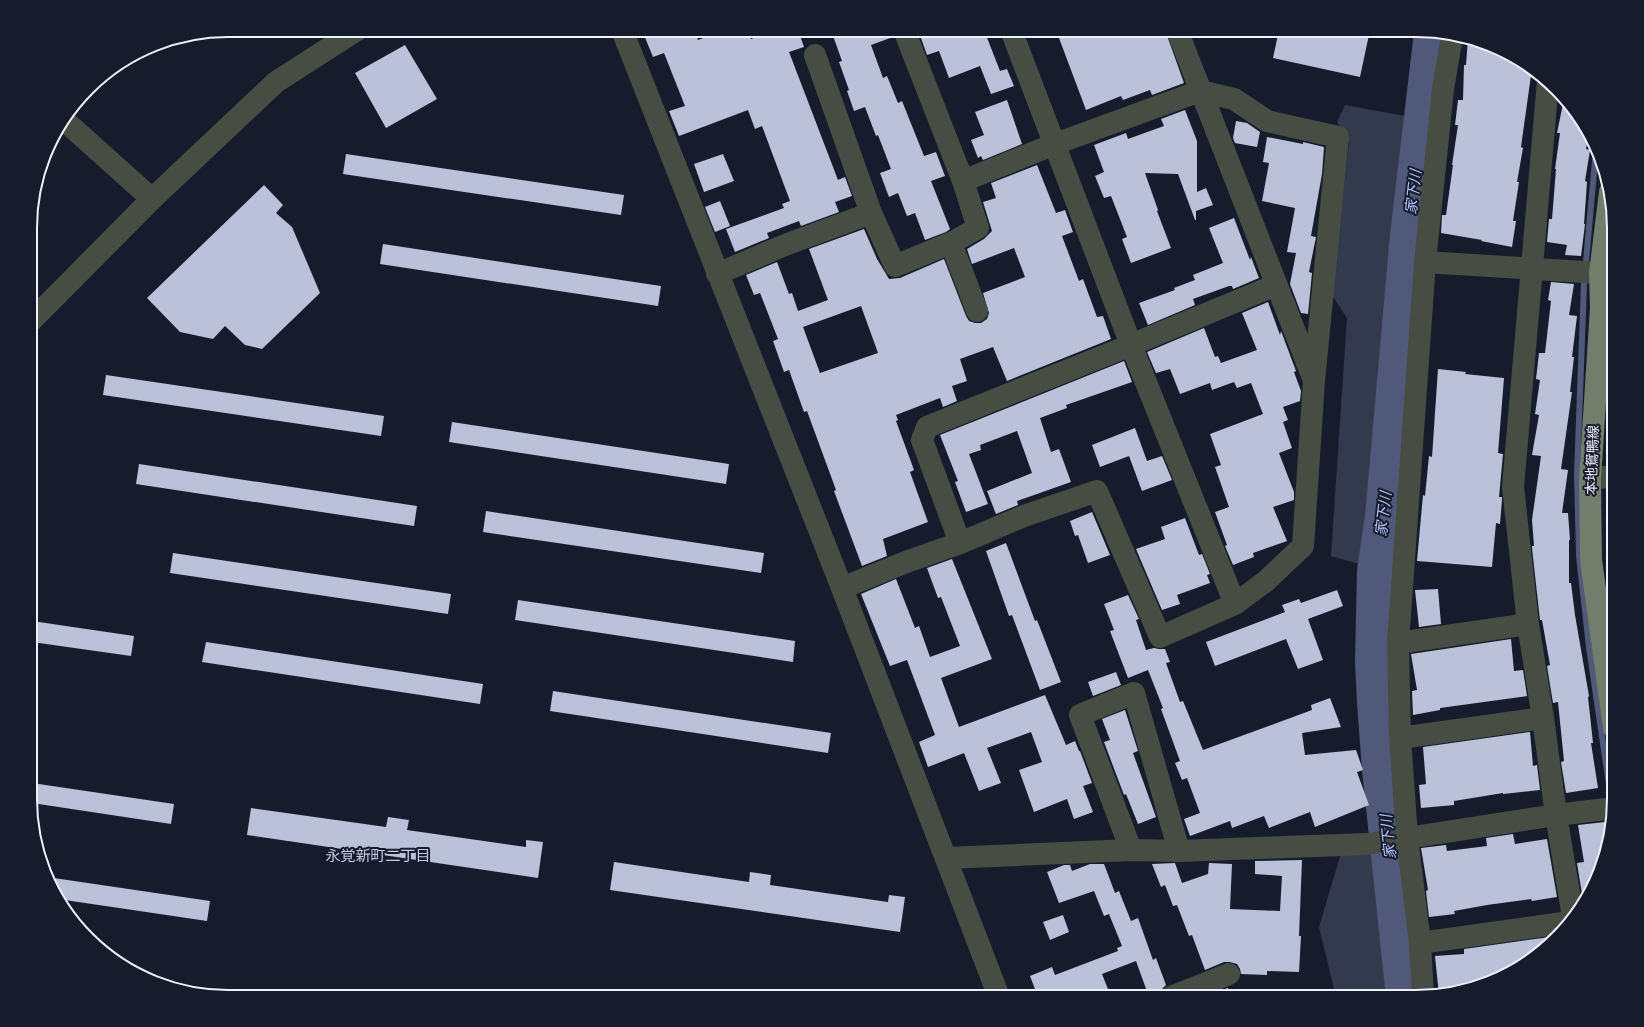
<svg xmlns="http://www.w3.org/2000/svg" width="1644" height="1027" font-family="'Archivo Narrow','Noto Sans JP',sans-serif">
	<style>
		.green { fill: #343a4e }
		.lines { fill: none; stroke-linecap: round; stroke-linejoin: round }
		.stream { stroke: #505979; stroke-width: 6 }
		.river { stroke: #505979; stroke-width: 36 }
		.building { fill: #bac1d9; fill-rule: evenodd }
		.minor { stroke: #484d44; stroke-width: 22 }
		.major { stroke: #737d6b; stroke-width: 22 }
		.labels { text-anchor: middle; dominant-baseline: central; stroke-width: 4; stroke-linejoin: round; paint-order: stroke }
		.street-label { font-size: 14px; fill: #edf1fd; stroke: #171c2d }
		.water-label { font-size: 15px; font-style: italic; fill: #b3c4fe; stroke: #171c2d }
		.neighbourhood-label { font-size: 15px; fill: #c3cbe3; stroke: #171c2d }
		.rim { fill: none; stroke: #edf1fd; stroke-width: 2 }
	</style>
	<rect width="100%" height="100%" fill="#171c2d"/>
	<path class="green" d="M 1345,105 L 1410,117 L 1370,567 L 1331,556 L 1347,318 L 1332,295 L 1349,142 L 1337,122 Z
		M 1383,851 L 1398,997 L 1336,997 L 1319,927 L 1341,853 Z"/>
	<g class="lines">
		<path class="stream" d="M 1596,150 L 1584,284 L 1577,474 L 1579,556 L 1589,647 L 1612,805"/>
		<path class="river" d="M 1404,997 L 1380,769 L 1375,703 L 1373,661 L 1375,571 L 1383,517 L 1408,235 L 1432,33"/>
	</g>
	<path class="building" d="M 657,30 L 694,30 L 698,40 L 725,30 L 747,30 L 751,39 L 774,30 L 798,30 L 804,47 L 789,52 L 838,180 L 845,177 L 852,196 L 835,202 L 839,212 L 801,226 L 799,221 L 767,233 L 769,238 L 735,252 L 726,229 L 784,208 L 782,204 L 790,201 L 762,126 L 755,129 L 748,110 L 679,136 L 669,111 L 685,106 L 664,53 L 653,57 L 644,35 Z
		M 840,30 L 892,30 L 893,37 L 871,45 L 883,78 L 887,76 L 898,103 L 902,101 L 924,156 L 936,152 L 945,176 L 931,181 L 950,229 L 946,232 L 925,240 L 915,213 L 907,216 L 898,193 L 889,197 L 880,173 L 891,169 L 878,135 L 876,136 L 865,107 L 854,111 L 847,91 L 849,90 L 839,62 L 842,61 L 832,33 Z
		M 943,30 L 984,30 L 1000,71 L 1007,69 L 1014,86 L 991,94 L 980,66 L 949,78 L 939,51 L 927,55 L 921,38 Z
		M 1056,30 L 1165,30 L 1184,83 L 1152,95 L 1150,90 L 1123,100 L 1121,96 L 1086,110 Z
		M 1279,30 L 1370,30 L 1360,77 L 1273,58 Z
		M 1468,38 L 1480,40 L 1526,63 L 1532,68 L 1521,147 L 1523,148 L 1517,182 L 1519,182 L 1513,221 L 1516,221 L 1512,247 L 1481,241 L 1482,240 L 1441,233 L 1442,215 L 1446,215 L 1453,165 L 1452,165 L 1458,125 L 1455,125 L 1458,100 L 1463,100 L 1464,65 L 1466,65 Z
		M 405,45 L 437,99 L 386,128 L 355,73 Z
		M 1564,99 L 1589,133 L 1586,149 L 1590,150 L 1585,181 L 1587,182 L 1584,224 L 1585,224 L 1581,256 L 1565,255 L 1567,245 L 1547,242 L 1549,219 L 1552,219 L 1556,169 L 1555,169 L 1560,133 L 1557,133 Z
		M 1007,100 L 1022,144 L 983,160 L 981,156 L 978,158 L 971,140 L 984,135 L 975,112 Z
		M 1185,110 L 1197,141 L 1197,192 L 1206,188 L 1213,205 L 1196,211 L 1196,220 L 1195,220 L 1178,174 L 1145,173 L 1158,210 L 1157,211 L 1171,248 L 1131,263 L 1122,239 L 1127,237 L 1111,196 L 1104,198 L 1095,176 L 1104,172 L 1094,145 L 1126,133 L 1128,139 L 1164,126 L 1161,119 Z
		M 1236,121 L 1247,123 L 1260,132 L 1257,147 L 1235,143 L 1233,138 Z
		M 1267,137 L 1303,144 L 1303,142 L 1324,147 L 1322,174 L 1311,236 L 1316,237 L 1309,272 L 1312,273 L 1308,314 L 1301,313 L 1290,284 L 1296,253 L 1287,252 L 1295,208 L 1262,201 L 1269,163 L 1263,162 Z
		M 346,154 L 624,195 L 621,215 L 343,174 Z
		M 723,154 L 734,181 L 704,192 L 694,164 Z
		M 1037,165 L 1056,213 L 1065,210 L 1073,232 L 1062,236 L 1079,281 L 1083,279 L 1097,317 L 1103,316 L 1111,339 L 1007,381 L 993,347 L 960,359 L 967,381 L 952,386 L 957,401 L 943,407 L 940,398 L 896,415 L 898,420 L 896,421 L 914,470 L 910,472 L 928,522 L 883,539 L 887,556 L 862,566 L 834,491 L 836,490 L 807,411 L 804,412 L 789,370 L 784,372 L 773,341 L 778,339 L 760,293 L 754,295 L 746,275 L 777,262 L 789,294 L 792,293 L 798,311 L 828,300 L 809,249 L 864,229 L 877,259 L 889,279 L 900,278 L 944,259 L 966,316 L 969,321 L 975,323 L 981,323 L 987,319 L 989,313 L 983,293 L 1025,277 L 1014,248 L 972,264 L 967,249 L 984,239 L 992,231 L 983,202 L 996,198 L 991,183 ZM 861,306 L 878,353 L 820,373 L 803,327 Z
		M 264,185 L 283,205 L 276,213 L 292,227 L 320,293 L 262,349 L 245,345 L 225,326 L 213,339 L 180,332 L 147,298 Z
		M 720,201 L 730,226 L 715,232 L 705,207 Z
		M 1234,218 L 1250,260 L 1251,257 L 1259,278 L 1233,289 L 1232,286 L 1229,286 L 1193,299 L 1195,305 L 1148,325 L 1139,303 L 1175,290 L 1174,288 L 1195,280 L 1193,275 L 1223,263 L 1209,228 Z
		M 383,244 L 661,286 L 658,306 L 380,264 Z
		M 1551,282 L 1574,284 L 1569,315 L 1577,316 L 1572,357 L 1574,357 L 1570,392 L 1572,392 L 1561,469 L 1568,470 L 1562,513 L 1568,513 L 1570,540 L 1569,540 L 1569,583 L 1571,583 L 1575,615 L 1589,696 L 1588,697 L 1593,743 L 1591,743 L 1598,788 L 1566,793 L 1561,762 L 1564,761 L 1558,702 L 1553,703 L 1547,666 L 1550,665 L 1542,620 L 1540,620 L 1532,548 L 1532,546 L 1534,546 L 1532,520 L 1541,456 L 1532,455 L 1539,415 L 1535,414 L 1540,380 L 1536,379 L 1539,353 L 1545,353 L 1551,301 L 1548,300 Z
		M 1268,302 L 1280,335 L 1281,331 L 1296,371 L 1294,372 L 1301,391 L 1300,401 L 1283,407 L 1288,420 L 1283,422 L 1292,448 L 1279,453 L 1294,492 L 1294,500 L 1273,507 L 1287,541 L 1253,553 L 1254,557 L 1233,565 L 1225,546 L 1227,545 L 1215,512 L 1229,507 L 1215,467 L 1221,465 L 1210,434 L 1263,414 L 1251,383 L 1237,388 L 1234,382 L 1212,390 L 1210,383 L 1180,394 L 1170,369 L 1156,373 L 1147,352 L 1204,328 L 1215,357 L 1218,356 L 1221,363 L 1257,350 L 1242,313 Z
		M 1124,361 L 1132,382 L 1066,405 L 1067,408 L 1040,418 L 1051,452 L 1059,449 L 1071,482 L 1017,501 L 1018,505 L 996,514 L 987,491 L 1032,473 L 1017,431 L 980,445 L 981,450 L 969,454 L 988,504 L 966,512 L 955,482 L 958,481 L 940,435 Z
		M 1438,369 L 1466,372 L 1465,374 L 1504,378 L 1498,453 L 1503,454 L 1499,497 L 1502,497 L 1502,500 L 1500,524 L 1496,523 L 1492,567 L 1417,561 L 1423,495 L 1425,496 L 1429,456 L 1432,457 Z
		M 106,375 L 384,416 L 381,436 L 103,395 Z
		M 452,422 L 729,464 L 726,484 L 449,442 Z
		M 1135,428 L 1147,461 L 1162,456 L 1172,480 L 1142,491 L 1129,456 L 1100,467 L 1092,445 Z
		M 139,464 L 417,506 L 414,526 L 136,484 Z
		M 486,511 L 764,553 L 761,573 L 483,532 Z
		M 1092,512 L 1110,555 L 1088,563 L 1078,535 L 1075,536 L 1070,521 Z
		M 1185,518 L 1199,555 L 1202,554 L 1210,574 L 1207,575 L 1210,583 L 1177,595 L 1180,604 L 1162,610 L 1136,549 L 1165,539 L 1161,527 Z
		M 1006,543 L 1035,621 L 1037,620 L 1061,682 L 1040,690 L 1012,615 L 1009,616 L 986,551 Z
		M 173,553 L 451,594 L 448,614 L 170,573 Z
		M 952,559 L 992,659 L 941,678 L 959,727 L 1045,695 L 1066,745 L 1075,741 L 1079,751 L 1080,751 L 1092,783 L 1083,786 L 1093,812 L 1074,819 L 1067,799 L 1034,812 L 1019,770 L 1042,762 L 1031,732 L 987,748 L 1001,783 L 979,791 L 964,753 L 928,767 L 919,742 L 935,735 L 907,660 L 890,666 L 861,594 L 896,579 L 915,628 L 919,626 L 930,657 L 960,646 L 941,597 L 938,598 L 927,568 Z
		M 1438,589 L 1441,624 L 1419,627 L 1415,590 Z
		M 1337,590 L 1343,606 L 1308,619 L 1323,660 L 1298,669 L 1286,639 L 1215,666 L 1206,642 L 1285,612 L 1282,605 L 1299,599 L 1301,603 Z
		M 1128,595 L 1139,619 L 1136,620 L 1146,650 L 1154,648 L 1159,649 L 1165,649 L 1170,662 L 1166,663 L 1180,702 L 1183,701 L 1203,750 L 1312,710 L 1311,705 L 1330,698 L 1341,727 L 1302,733 L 1305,755 L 1356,750 L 1363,770 L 1357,772 L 1369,805 L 1315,827 L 1310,812 L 1269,828 L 1264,816 L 1232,828 L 1230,821 L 1190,836 L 1184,819 L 1200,813 L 1187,778 L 1182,780 L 1175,763 L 1180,761 L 1161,709 L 1163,708 L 1148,670 L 1128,678 L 1110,631 L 1114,630 L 1104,604 Z
		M 518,600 L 795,641 L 793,662 L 515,620 Z
		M 32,621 L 134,636 L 131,656 L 32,642 Z
		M 1511,639 L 1514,671 L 1523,670 L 1527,696 L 1440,708 L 1440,710 L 1413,715 L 1412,691 L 1417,690 L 1411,654 Z
		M 206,642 L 483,684 L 480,704 L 202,662 Z
		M 1116,672 L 1121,685 L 1093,696 L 1088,682 Z
		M 553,691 L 831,733 L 828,753 L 550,711 Z
		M 1125,710 L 1138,751 L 1133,753 L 1156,817 L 1138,824 L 1126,794 L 1124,795 L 1104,742 L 1110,740 L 1102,719 Z
		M 1530,732 L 1533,766 L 1537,765 L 1540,790 L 1503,794 L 1503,793 L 1454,801 L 1454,805 L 1421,808 L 1419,785 L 1426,784 L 1423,747 Z
		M 32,783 L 174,804 L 171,824 L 32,803 Z
		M 251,808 L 386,827 L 388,817 L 409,820 L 407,830 L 526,847 L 526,840 L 543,842 L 538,878 L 247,835 Z
		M 1605,822 L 1608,839 L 1604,863 L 1589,893 L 1582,894 L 1577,863 L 1584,862 L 1578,825 Z
		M 1513,834 L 1515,844 L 1547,839 L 1557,897 L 1532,901 L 1531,899 L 1487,905 L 1454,911 L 1455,914 L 1429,917 L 1426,891 L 1428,890 L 1421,848 L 1446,845 L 1447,851 L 1487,846 L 1486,838 Z
		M 1302,860 L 1299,936 L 1301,936 L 1299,972 L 1267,971 L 1267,975 L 1241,974 L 1240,969 L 1237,964 L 1230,962 L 1224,962 L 1205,970 L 1192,935 L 1189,936 L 1177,905 L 1173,906 L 1165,885 L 1161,887 L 1152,864 L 1175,863 L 1182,883 L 1208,874 L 1209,863 L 1232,864 L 1230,909 L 1280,911 L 1282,876 L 1255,874 L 1255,861 Z
		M 614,862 L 749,882 L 750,872 L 771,875 L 770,885 L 888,902 L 889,895 L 905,897 L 900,932 L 610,890 Z
		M 1090,864 L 1104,864 L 1115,893 L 1119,891 L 1131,921 L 1138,918 L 1153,960 L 1156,958 L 1166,985 L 1161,990 L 1159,997 L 1149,997 L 1136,961 L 1102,974 L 1108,989 L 1087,997 L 1038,997 L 1030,976 L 1052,967 L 1055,975 L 1118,951 L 1117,948 L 1122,946 L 1109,914 L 1104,916 L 1094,891 L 1059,903 L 1047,872 L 1064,865 L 1070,865 L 1072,871 Z
		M 47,877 L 210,901 L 207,921 L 58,899 Z
		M 1063,915 L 1069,932 L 1050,940 L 1043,922 Z
		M 1557,936 L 1547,948 L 1515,971 L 1468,990 L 1439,995 L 1435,956 L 1464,954 L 1464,949 Z
		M 1228,988 L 1231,997 L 1215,997 L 1214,993 Z"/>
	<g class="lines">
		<path class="minor" d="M 622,30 L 842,588 L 999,997
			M 1011,30 L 1131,345 L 1235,604
			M 1177,30 L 1313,378
			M 815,55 L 871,213 L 895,266 L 951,243 L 978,228 L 963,181 L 904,30
			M 1548,81 L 1513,487 L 1528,624 L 1543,718 L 1556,815 L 1573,917
			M 65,121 L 152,199
			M 951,243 L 977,311
			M 1425,262 L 1600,273
			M 717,274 L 785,245 L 871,213
			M 32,320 L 152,199 L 276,82 L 357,30
			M 1590,479 L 1614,476
			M 960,543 L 1024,516 L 1097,491 L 1160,637 L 1235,604 L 1266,581 L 1303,546 L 1314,381 L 1338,137 L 1267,121 L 1234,99 L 1200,91 L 1055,144 L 963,181
			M 842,588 L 906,562 L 960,543 L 922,440 L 927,427 L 1131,345 L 1276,285
			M 1398,643 L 1528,624
			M 1400,738 L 1543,718
			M 1131,850 L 1080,715 L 1134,693 L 1179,851
			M 946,858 L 1131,850 L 1179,851 L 1368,844 L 1556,815 L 1614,808
			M 1420,943 L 1569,922
			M 1171,997 L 1229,974
			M 1423,997 L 1420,943 L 1407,837 L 1400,738 L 1398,643 L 1425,262 L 1443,89 L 1452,36"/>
		<path class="major" d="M 1610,192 L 1600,273 L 1601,308 L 1590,479 L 1591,560 L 1614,728"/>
	</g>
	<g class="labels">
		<g class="street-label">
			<text transform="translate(1592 460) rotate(-88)">本地鴛鴨線</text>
		</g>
		<g class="water-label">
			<text transform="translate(1413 192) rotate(-83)">家下川</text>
			<text transform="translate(1383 514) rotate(-83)">家下川</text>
			<text transform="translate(1388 837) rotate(-96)">家下川</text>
		</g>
		<g class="neighbourhood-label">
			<text x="378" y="855">永覚新町二丁目</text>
		</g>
	</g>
	<path d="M0 0H1644V1027H0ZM228 37H1416A191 191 0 0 1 1607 228V799A191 191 0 0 1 1416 990H228A191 191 0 0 1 37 799V228A191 191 0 0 1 228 37Z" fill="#171c2d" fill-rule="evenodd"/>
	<path class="rim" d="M228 37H1416A191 191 0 0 1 1607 228V799A191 191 0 0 1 1416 990H228A191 191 0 0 1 37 799V228A191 191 0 0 1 228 37Z"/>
</svg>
